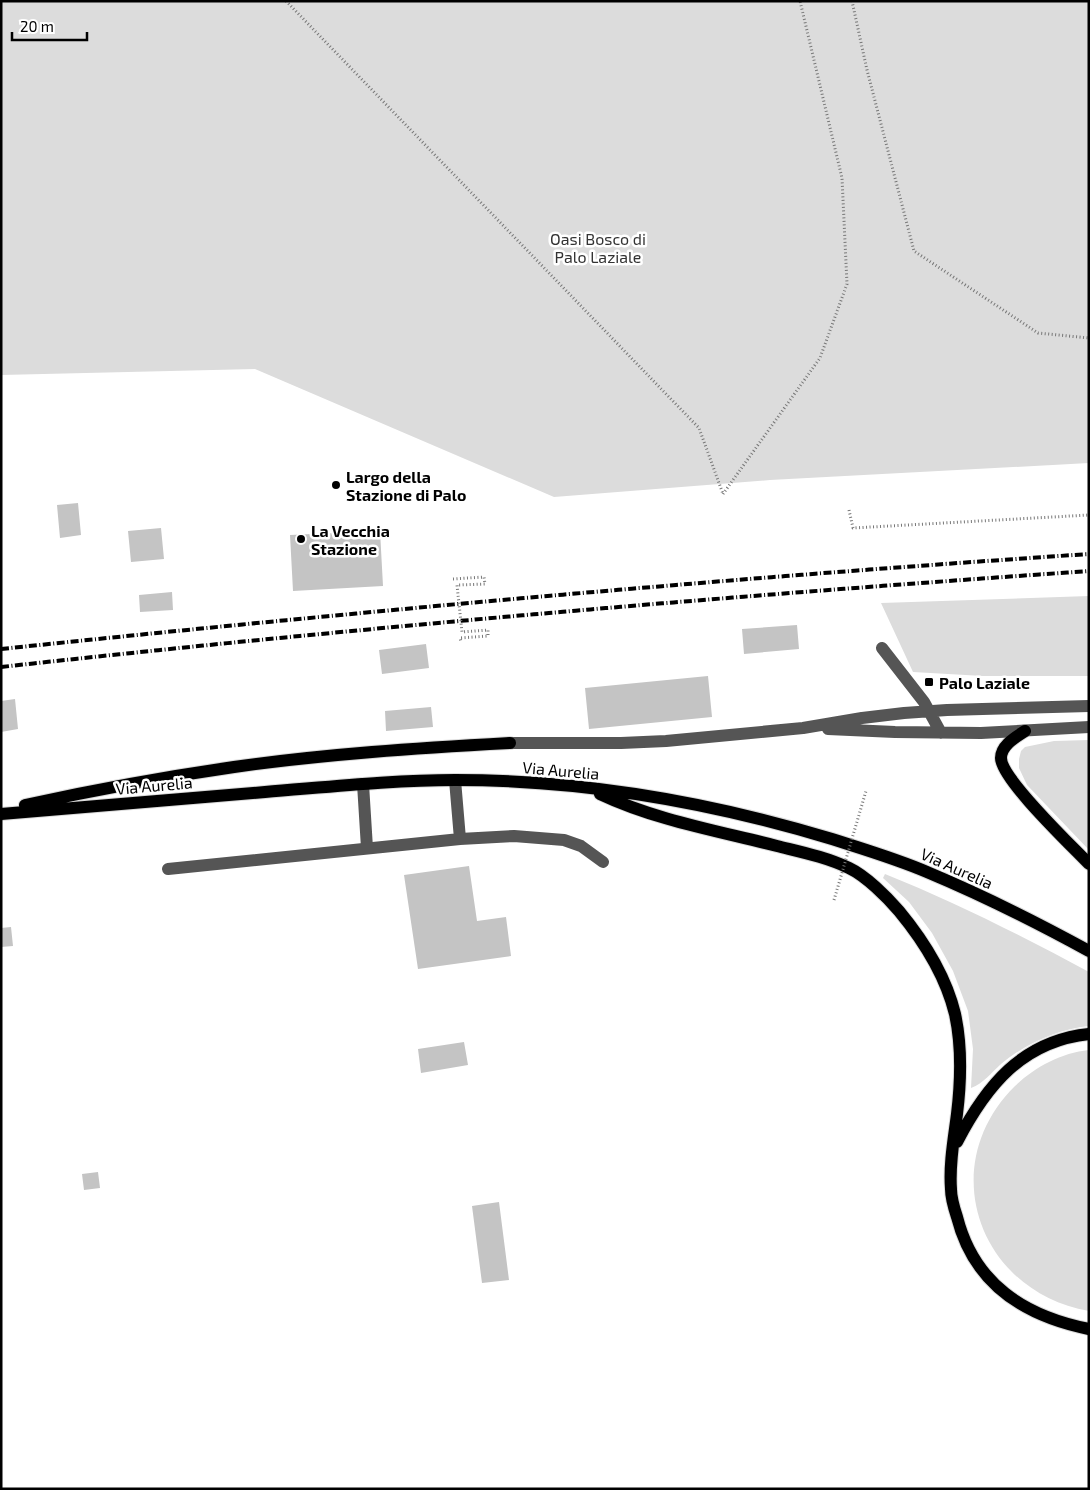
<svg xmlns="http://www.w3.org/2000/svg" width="1090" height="1490" font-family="'Exo 2',sans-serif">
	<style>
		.green { fill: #dcdcdc }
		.building { fill: #c4c4c4 }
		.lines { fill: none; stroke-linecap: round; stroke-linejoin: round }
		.major-casing { stroke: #dbdbdb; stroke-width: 14 }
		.path { stroke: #777; stroke-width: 3; stroke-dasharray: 1 2.5; stroke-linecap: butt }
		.minor { stroke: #555; stroke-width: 12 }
		.major { stroke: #000; stroke-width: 12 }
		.rail { stroke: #000; stroke-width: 4; stroke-dasharray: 8 2.5 1 2.5; stroke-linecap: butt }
		.path-bridge { stroke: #777; stroke-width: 3; stroke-dasharray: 1 2.5; stroke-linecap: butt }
		.poi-dot { fill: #000; stroke: #fff; stroke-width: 2 }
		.labels { text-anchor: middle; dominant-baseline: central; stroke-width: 5; stroke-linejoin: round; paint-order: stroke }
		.park-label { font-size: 16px; fill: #333; stroke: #fff }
		.poi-label { font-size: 16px; font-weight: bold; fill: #000; stroke: #fff; text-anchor: start }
		.street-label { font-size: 16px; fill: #000; stroke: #fff }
	</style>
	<rect width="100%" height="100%" fill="#fff"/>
	<path class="green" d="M 1,1 L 1089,1 L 1089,463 L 770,480 L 554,497 L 255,369 L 1,375 Z
		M 1089,596 L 1089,676 L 983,676 L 913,672 L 881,603 Z
		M 1089,740 L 1089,850 L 1027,785 L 1019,768 L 1019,759 L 1021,751 L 1025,747 L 1054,741 Z
		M 885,874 C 955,902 1022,936 1089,972 L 1089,1026 C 1058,1029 1025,1044 1001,1064 C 991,1073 984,1083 971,1088 L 973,1049 L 968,1011 L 953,971 L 932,933 L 909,902 L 883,878 Z
		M 1089,1050 L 1089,1311 C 979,1292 934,1166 1015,1086 C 1035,1067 1061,1053 1089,1050 Z"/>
	<path class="building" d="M 78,503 L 81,535 L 60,538 L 57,505 Z
		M 161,528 L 164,559 L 131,562 L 128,531 Z
		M 380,531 L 383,586 L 293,591 L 290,535 Z
		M 172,592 L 173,610 L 140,612 L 139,595 Z
		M 797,625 L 799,649 L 744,654 L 742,629 Z
		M 426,644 L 429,668 L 382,674 L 379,650 Z
		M 708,676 L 712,717 L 589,729 L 585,688 Z
		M 15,699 L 18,729 L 1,732 L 1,701 Z
		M 431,707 L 433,727 L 386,731 L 385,711 Z
		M 469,866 L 477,921 L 506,917 L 511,956 L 418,969 L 404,875 Z
		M 11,927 L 13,946 L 1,947 L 1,928 Z
		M 464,1042 L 468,1065 L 421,1073 L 418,1049 Z
		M 98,1172 L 100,1188 L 84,1190 L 82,1174 Z
		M 499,1202 L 509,1280 L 482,1283 L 472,1206 Z"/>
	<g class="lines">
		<g class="major-casing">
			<path id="major" d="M 1025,731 C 1016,737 1001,745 1001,758 C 1001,779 1072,846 1089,864
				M 600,794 C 655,820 718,831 777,846 C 801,852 826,857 849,868 C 866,876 887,897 899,911 C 923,940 946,977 955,1014 C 962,1046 961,1081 957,1114 C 954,1138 949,1164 951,1189 C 951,1198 954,1208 957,1217 C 974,1284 1024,1316 1089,1329
				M 25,805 C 94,790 164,777 234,767 C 326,754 418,748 510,743
				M 1,814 C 89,806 177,799 265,792 C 328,787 392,780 455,780 C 582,780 710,802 832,839 C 863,849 897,859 927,872 C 982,895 1036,922 1089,951
				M 957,1142 C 986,1086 1022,1041 1089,1034"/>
		</g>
		<path class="path" d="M 286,1 L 699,428 L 723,494
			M 852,1 L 867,70 L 914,251 L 1038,333 L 1089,338
			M 723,494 L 820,358 L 847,284 L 842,178 L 800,1
			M 849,510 L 853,528 L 1089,515"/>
		<path class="minor" d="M 882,648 L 924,702 L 941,733
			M 828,729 L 895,732 L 981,733 L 1089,727
			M 510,743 L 621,743 L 666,741 L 803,728 L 862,718 L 904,713 L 947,710 L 1089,706
			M 455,780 L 460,839
			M 363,784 L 367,848
			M 168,869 L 460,839 L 514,836 L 564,840 L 581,846 L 603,862"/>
		<use href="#major" class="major"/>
		<path class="rail" d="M 1,649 C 363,611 726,578 1089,554
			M 1,667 C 363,627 726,596 1089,571"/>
		<path class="path-bridge" d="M 453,579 L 484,577 L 485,584 L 457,585 L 462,632 L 488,630 L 488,636 L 460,638 L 461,642
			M 834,900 L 866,791"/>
	</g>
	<g class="poi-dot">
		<circle cx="336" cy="485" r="5"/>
		<circle cx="301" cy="539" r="5"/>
		<rect x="924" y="677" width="10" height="10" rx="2.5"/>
	</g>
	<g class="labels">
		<g class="park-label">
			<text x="598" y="238">Oasi Bosco di<tspan x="598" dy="18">Palo Laziale</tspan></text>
		</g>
		<g class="poi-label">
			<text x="346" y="476">Largo della<tspan x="346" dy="18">Stazione di Palo</tspan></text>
			<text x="311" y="530">La Vecchia<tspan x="311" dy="18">Stazione</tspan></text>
			<text x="939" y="682">Palo Laziale</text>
		</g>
		<g class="street-label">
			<text transform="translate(561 770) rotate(5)">Via Aurelia</text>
			<text transform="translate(154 785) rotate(-5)">Via Aurelia</text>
			<text transform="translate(957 868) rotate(24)">Via Aurelia</text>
		</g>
	</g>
	<rect width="1090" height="1490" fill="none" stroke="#000000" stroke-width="5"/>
	<path d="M12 32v8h75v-8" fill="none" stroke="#000000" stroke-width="2.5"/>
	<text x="20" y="32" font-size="15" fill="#000000" stroke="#ffffff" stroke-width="4" paint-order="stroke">20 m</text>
</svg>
